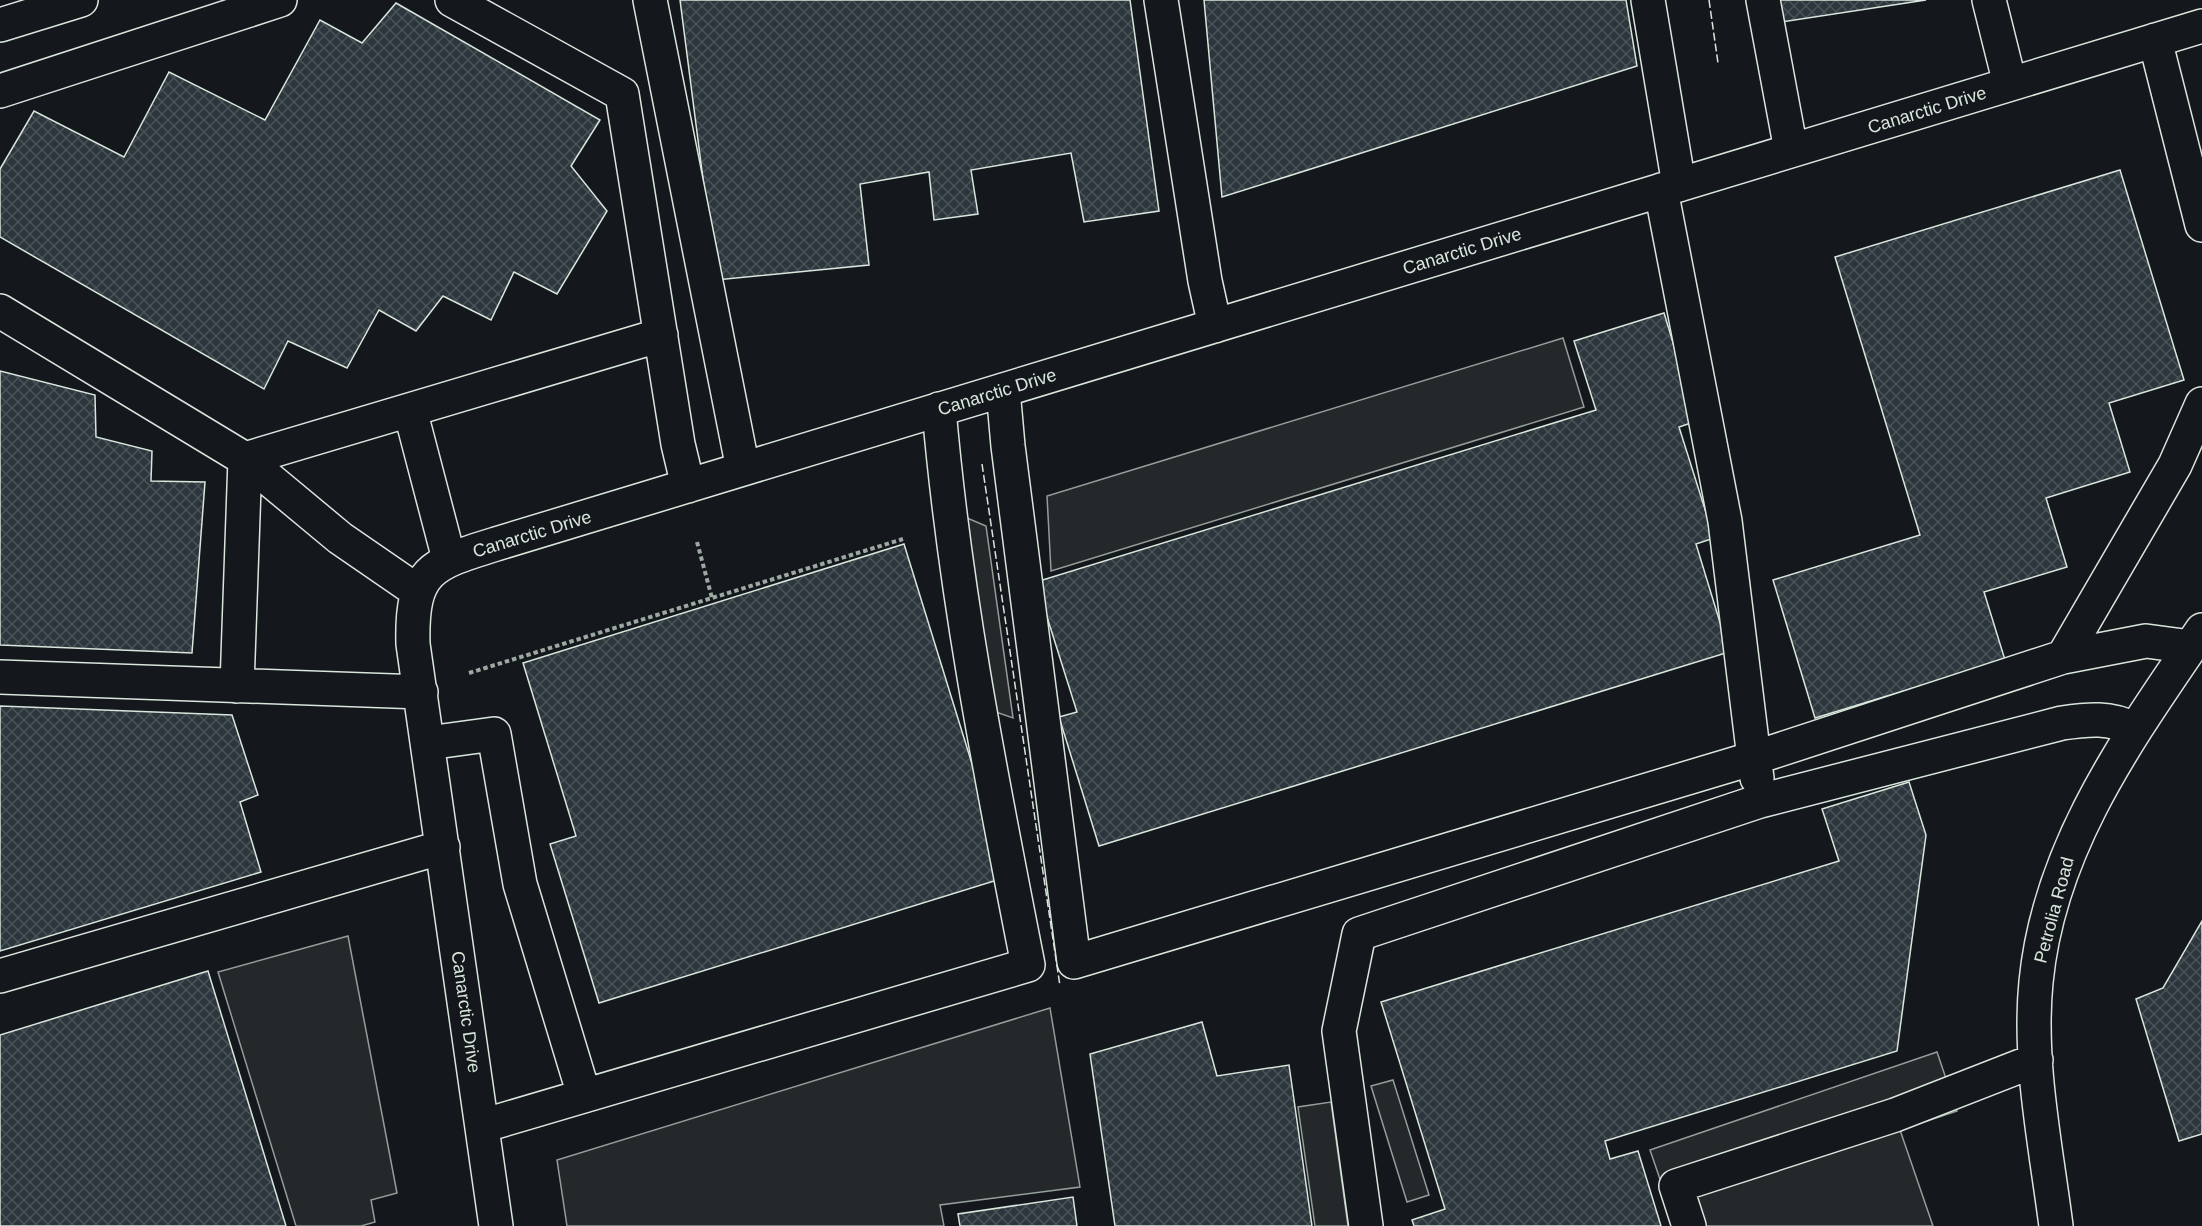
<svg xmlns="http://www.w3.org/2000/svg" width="2202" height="1226" font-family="Arial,sans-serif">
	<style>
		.parking { fill: #24282b; stroke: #939e99; stroke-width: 1.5 }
		.building { fill: url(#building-cross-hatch); stroke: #d8e6dc; stroke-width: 1.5 }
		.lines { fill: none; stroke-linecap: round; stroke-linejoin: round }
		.minor-casing { stroke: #d8e6dc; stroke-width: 36 }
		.path { stroke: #9da8a2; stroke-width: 4; stroke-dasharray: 4.5 3; stroke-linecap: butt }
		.minor { stroke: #14181c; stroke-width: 33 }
		.fence { stroke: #d8e6dc; stroke-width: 1.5; stroke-dasharray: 8 3; stroke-linecap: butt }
		.labels { text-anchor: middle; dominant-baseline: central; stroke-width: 4.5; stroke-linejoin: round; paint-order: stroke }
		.street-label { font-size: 18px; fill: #d8e6dc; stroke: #14181c }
	</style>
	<defs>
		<pattern id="building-cross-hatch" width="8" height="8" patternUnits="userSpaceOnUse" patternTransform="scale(1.5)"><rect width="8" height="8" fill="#2c363c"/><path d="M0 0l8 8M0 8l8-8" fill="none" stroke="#4a5358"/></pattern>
	</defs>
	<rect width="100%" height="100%" fill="#14181c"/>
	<path class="parking" d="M 1563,338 L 1584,407 L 1051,571 L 1047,496 Z
		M 960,515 L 986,526 L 1013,718 L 990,710 Z
		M 348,936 L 397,1193 L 371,1200 L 375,1222 L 361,1226 L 296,1226 L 218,972 Z
		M 1050,1008 L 1080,1187 L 940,1205 L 944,1226 L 567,1226 L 557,1160 Z
		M 1937,1052 L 1957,1111 L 1900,1130 L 1933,1226 L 1676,1226 L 1650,1150 Z
		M 1393,1080 L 1429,1195 L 1407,1202 L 1371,1086 Z
		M 1331,1102 L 1348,1226 L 1315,1226 L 1298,1107 Z"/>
	<path class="building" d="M 680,0 L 1130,0 L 1159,211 L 1084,222 L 1071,153 L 971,170 L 978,214 L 934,220 L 929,172 L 860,184 L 869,265 L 716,280 Z
		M 1204,0 L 1626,0 L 1637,66 L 1222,197 Z
		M 1770,0 L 1926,0 L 1774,23 Z
		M 396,3 L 600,120 L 571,166 L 607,211 L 557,294 L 514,272 L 491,320 L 443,296 L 416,331 L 379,310 L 347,368 L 288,341 L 264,389 L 0,237 L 0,169 L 34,111 L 124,157 L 169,72 L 265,120 L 320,20 L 362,43 Z
		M 2120,170 L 2184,380 L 2109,403 L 2130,472 L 2046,498 L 2067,567 L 1984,592 L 2005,660 L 1815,718 L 1773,580 L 1920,535 L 1835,257 Z
		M 1664,313 L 1697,421 L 1679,427 L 1714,538 L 1696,544 L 1729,652 L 1099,846 L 1059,717 L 1077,712 L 1036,582 L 1596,410 L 1574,341 Z
		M 0,371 L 95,395 L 96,437 L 152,451 L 151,481 L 205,482 L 192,653 L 0,645 Z
		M 904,544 L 1007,877 L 599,1003 L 550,844 L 576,836 L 523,663 Z
		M 0,706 L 232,715 L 258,795 L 240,802 L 261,872 L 0,951 Z
		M 1909,782 L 1926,835 L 1897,1051 L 1605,1141 L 1610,1159 L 1638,1151 L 1661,1226 L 1414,1226 L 1412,1220 L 1445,1209 L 1381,1002 L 1839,861 L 1822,809 Z
		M 2202,921 L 2202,1134 L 2179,1141 L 2136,999 L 2163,988 Z
		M 208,971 L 286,1226 L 0,1226 L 0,1035 Z
		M 1202,1022 L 1217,1076 L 1289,1065 L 1312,1226 L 1115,1226 L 1090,1054 Z
		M 1073,1197 L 1077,1226 L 960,1226 L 958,1214 Z"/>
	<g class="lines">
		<g class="minor-casing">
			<path id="minor" d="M 452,0 L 622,94 L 678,444 L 688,486
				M 650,0 L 743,469
				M 1161,0 L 1205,281 L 1215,326
				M 1648,0 L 1679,185
				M 1763,0 L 1791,150
				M 1989,0 L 2010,84
				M 0,25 L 81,0
				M 2155,40 L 2202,225
				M 0,91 L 280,0
				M 0,311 L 245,459 L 340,538 L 417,591
				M 1003,390 L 1008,446 L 1074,962 L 1754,758 L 1725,521 L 1661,190
				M 410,410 L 449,559
				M 2063,657 L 2146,641 L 2191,647
				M 0,677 L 421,692
				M 237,686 L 245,459 L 661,335
				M 428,743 L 494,734 L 520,884 L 584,1095
				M 1757,778 L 1754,758 L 2063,657 L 2175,465 L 2202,404
				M 0,976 L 443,847
				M 482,1126 L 1028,965 C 992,781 955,597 939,409
				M 496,1226 L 413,644 C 411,570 431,564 496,544 L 2202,26
				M 1366,1226 L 1339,1031 L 1359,934 L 1760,801 L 2062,723 C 2089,719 2110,717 2134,729
				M 1689,1226 L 1676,1186 L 1895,1115 L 2036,1060
				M 2056,1226 C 2046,1147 2028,1062 2036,982 C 2049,847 2128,739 2202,630"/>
		</g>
		<path class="path" d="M 697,542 L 712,598
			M 469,673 L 903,539"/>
		<use href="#minor" class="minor"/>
		<path class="fence" d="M 1709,0 L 1718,63
			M 982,464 L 1060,986"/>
	</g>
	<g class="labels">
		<g class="street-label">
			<text transform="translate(1927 110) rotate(-17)">Canarctic Drive</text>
			<text transform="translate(1462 251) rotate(-17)">Canarctic Drive</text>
			<text transform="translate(997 392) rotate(-17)">Canarctic Drive</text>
			<text transform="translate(532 534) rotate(-17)">Canarctic Drive</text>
			<text transform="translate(2054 910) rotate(-75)">Petrolia Road</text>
			<text transform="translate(466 1012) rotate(82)">Canarctic Drive</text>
		</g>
	</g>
</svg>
